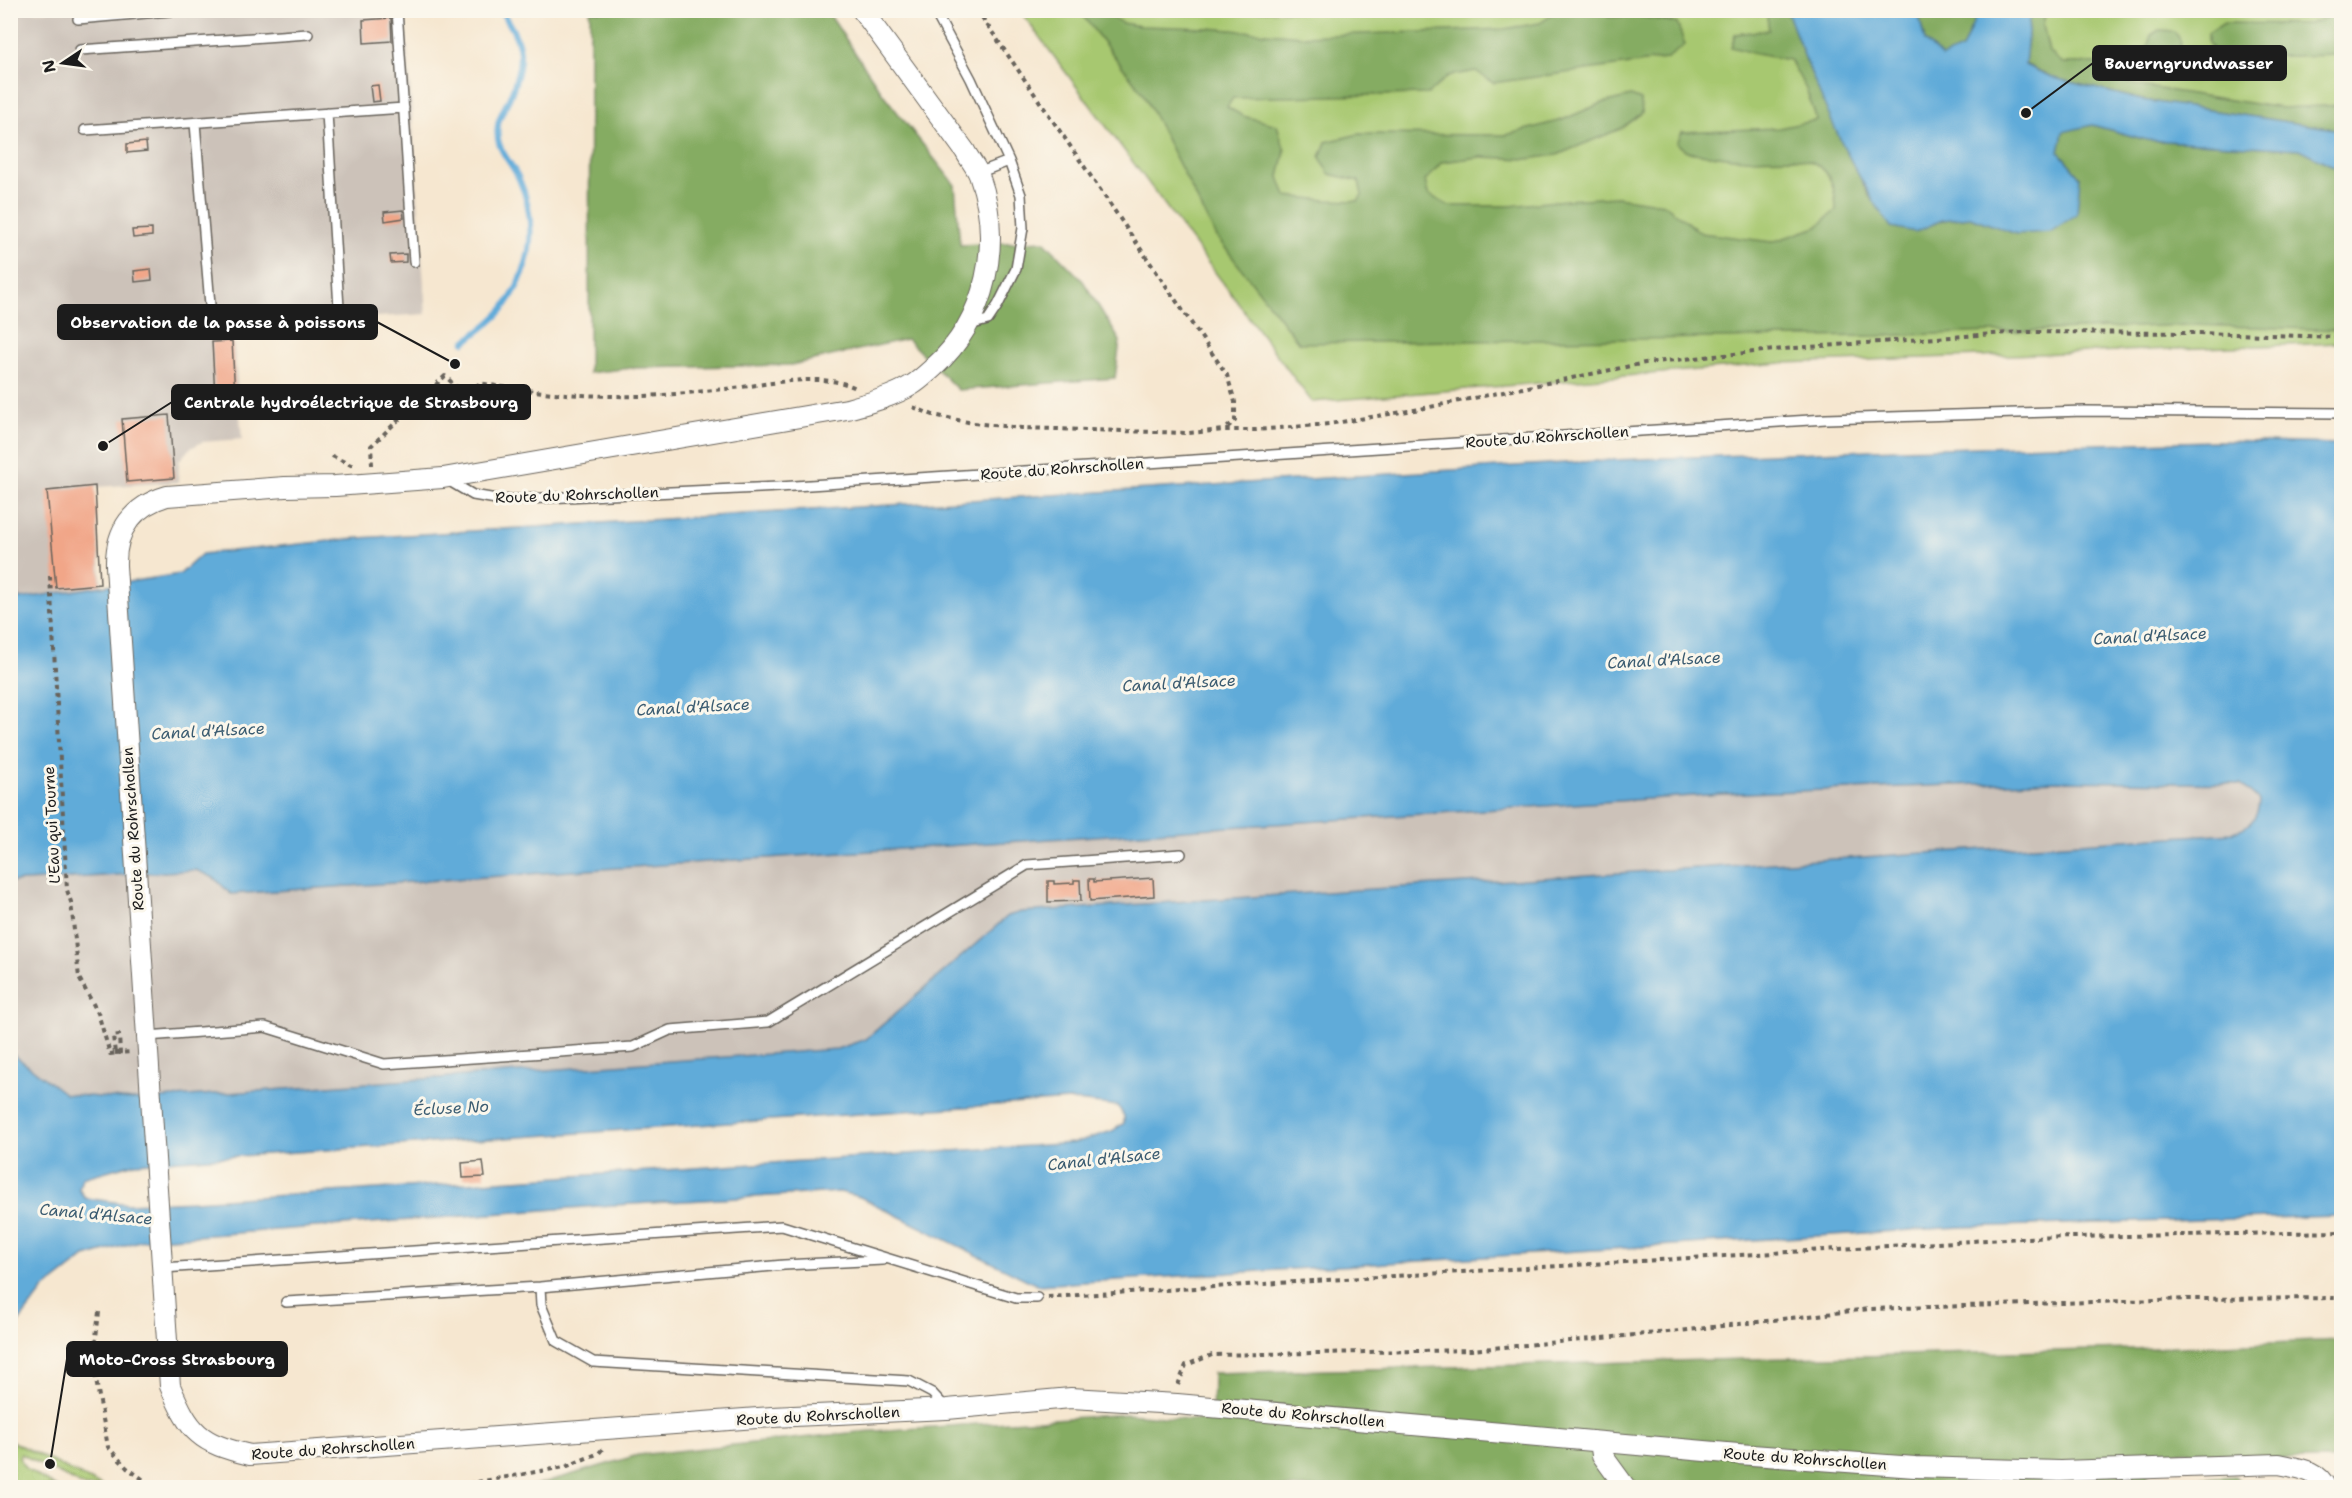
<svg xmlns="http://www.w3.org/2000/svg" width="2352" height="1498" font-family="'Shantell Sans',sans-serif">
	<style>
		.industrial { fill: #ccc2b9 }
		.green { fill: #a7c870; stroke: #627246; stroke-width: 1.5 }
		.forest { fill: #85ac62; stroke: #50643f; stroke-width: 1.5 }
		.water { fill: #61abd9; stroke: #3e647a; stroke-width: 1.5; fill-rule: evenodd }
		.lines { fill: none; stroke-linecap: round; stroke-linejoin: round }
		.stream { stroke: #61abd9; stroke-width: 6 }
		.building { fill: #f1a688 }
		.lane-casing { stroke: #68635b; stroke-width: 12 }
		.street-casing { stroke: #68635b; stroke-width: 22 }
		.path { stroke: #68635b; stroke-width: 4; stroke-dasharray: 4.5 4.5; stroke-linecap: butt }
		.lane { stroke: #fff; stroke-width: 9 }
		.street { stroke: #fff; stroke-width: 20 }
		.path-bridge { stroke: #68635b; stroke-width: 4; stroke-dasharray: 4.5 4.5; stroke-linecap: butt }
		.labels { text-anchor: middle; dominant-baseline: central; stroke-width: 6; stroke-linejoin: round; paint-order: stroke }
		.street-label { font-size: 15px; fill: #1c1c1c; stroke: #fbf7ec }
		.water-label { font-size: 16px; font-style: italic; fill: #3b5c71; stroke: #fbf7ec }
		.leader { fill: none; stroke: #1c1c1c; stroke-width: 2 }
		.callout-dot { fill: #1c1c1c; stroke: #fbf7ec; stroke-width: 2 }
		.callout { fill: #1c1c1c; stroke: #1c1c1c; stroke-width: 2 }
		.callout-label { font-size: 16px; text-anchor: middle; font-weight: bold; fill: #fff }
	</style>
	<rect width="100%" height="100%" fill="#fbf7ec"/>
	<filter id="ink" filterUnits="userSpaceOnUse"><feTurbulence type="fractalNoise" baseFrequency=".0167" numOctaves="2"/><feDisplacementMap in="SourceGraphic" scale="12" xChannelSelector="R" yChannelSelector="G"/><feConvolveMatrix kernelMatrix="1 2 1 2 8 2 1 2 1" color-interpolation-filters="sRGB"/></filter>
	<filter id="wash" filterUnits="userSpaceOnUse"><feTurbulence type="fractalNoise" baseFrequency=".008" numOctaves="4" result="noise"/><feDisplacementMap in="SourceGraphic" scale="24" xChannelSelector="R" yChannelSelector="G"/><feGaussianBlur stdDeviation="1.35" result="paint"/><feColorMatrix in="noise" values="0 0 0 0 0 0 0 0 0 0 0 0 0 0 0 0 0 1.4 0 .05"/><feComposite in="paint" operator="in"/></filter>
	<g filter="url(#wash)">
		<rect width="100%" height="100%" fill="#f6e7d0"/>
		<path class="industrial" d="M 11,11 L 405,11 L 426,314 L 232,326 L 242,439 L 202,442 L 189,449 L 179,461 L 178,482 L 95,487 L 121,873 L 196,870 L 214,878 L 232,894 L 1722,794 L 2057,781 L 2241,784 L 2259,801 L 2258,813 L 2249,826 L 2232,833 L 1021,912 L 1008,916 L 866,1039 L 837,1049 L 133,1100 L 65,1094 L 11,1052 L 10,882 L 15,880 L 30,596 L 19,599 L 18,595 L 11,595 L 10,274 L 14,272 L 10,226 Z"/>
		<path class="green" d="M 1020,11 L 2341,11 L 2341,343 L 1782,363 L 1312,402 Z
			M 11,1441 L 104,1487 L 85,1487 L 21,1454 L 19,1457 L 25,1468 L 56,1487 L 11,1487 Z"/>
		<path class="forest" d="M 1551,10 L 1603,11 L 1608,17 L 1639,16 L 1677,23 L 1685,45 L 1666,59 L 1493,83 L 1476,71 L 1448,76 L 1428,94 L 1233,98 L 1227,107 L 1243,116 L 1277,125 L 1285,151 L 1279,177 L 1286,196 L 1326,200 L 1358,201 L 1362,195 L 1359,181 L 1329,174 L 1320,157 L 1326,142 L 1359,134 L 1506,135 L 1562,120 L 1602,103 L 1631,96 L 1641,100 L 1642,113 L 1620,129 L 1557,155 L 1527,159 L 1480,157 L 1442,162 L 1425,181 L 1428,194 L 1449,206 L 1510,206 L 1566,200 L 1617,197 L 1664,204 L 1701,233 L 1772,242 L 1817,227 L 1836,210 C 1835,147 1793,159 1746,159 C 1734,159 1722,156 1710,155 C 1694,153 1688,155 1677,143 L 1682,132 L 1779,128 L 1817,120 L 1806,89 L 1790,60 L 1756,54 L 1731,47 L 1735,34 L 1769,30 L 1766,11 L 1787,11 L 1811,73 L 1869,196 L 1915,232 L 1942,220 L 1970,217 L 2016,234 L 2080,177 L 2059,152 L 2063,131 L 2092,125 L 2147,140 L 2299,149 L 2333,166 L 2341,173 L 2341,330 L 2192,325 L 1878,336 L 1299,343 L 1216,236 L 1142,92 L 1079,11 L 1111,11 L 1112,17 L 1122,23 L 1140,26 L 1208,28 L 1302,36 L 1504,29 L 1540,23 L 1552,15 Z
			M 590,11 L 827,11 L 883,94 L 955,185 L 960,245 L 1044,241 L 1083,281 L 1120,341 L 1115,378 L 958,390 L 907,339 L 791,365 L 632,368 L 589,373 Z
			M 1918,11 L 1977,11 L 1978,13 L 1962,49 L 1942,58 L 1925,41 Z
			M 2030,11 L 2046,11 L 2043,25 L 2049,52 L 2063,63 L 2098,63 L 2120,67 L 2125,82 L 2140,86 L 2282,108 L 2341,105 L 2341,130 L 2142,100 L 2054,78 L 2025,64 Z
			M 2341,12 L 2341,55 L 2241,57 L 2218,55 L 2208,43 L 2208,33 L 2224,23 L 2309,24 Z
			M 2159,30 C 2171,30 2177,30 2181,43 L 2176,55 L 2151,55 L 2147,48 L 2151,35 Z
			M 2341,1340 L 2341,1459 C 2276,1465 2209,1447 2143,1452 L 2149,1482 L 2235,1476 L 2244,1487 L 526,1488 L 638,1455 L 859,1432 L 1128,1414 L 1212,1421 L 1213,1373 L 2132,1349 Z"/>
		<path class="water" d="M 1787,11 L 1918,11 L 1925,41 L 1942,57 L 1962,49 L 1977,14 L 1977,11 L 2030,11 L 2025,65 L 2054,78 L 2142,100 L 2341,130 L 2341,173 L 2333,166 L 2299,149 L 2147,140 L 2092,125 L 2063,132 L 2059,152 L 2080,177 L 2077,214 L 2050,232 L 2016,234 L 1970,217 L 1942,220 L 1915,232 L 1891,227 C 1846,164 1814,83 1787,11 Z
			M 2218,441 L 2341,444 L 2341,1216 L 1961,1227 L 1037,1285 L 860,1197 L 840,1192 L 598,1206 L 143,1240 L 85,1257 L 44,1289 L 11,1332 L 10,1052 L 65,1094 L 133,1100 L 837,1049 L 866,1039 L 1008,916 L 1021,912 L 2232,833 C 2249,826 2258,820 2259,801 L 2241,784 L 2057,781 L 1722,794 L 231,894 L 214,878 L 196,870 L 11,882 L 11,595 L 18,595 L 19,599 L 180,574 L 202,554 L 359,538 L 1613,460 L 1898,449 ZM 1069,1100 L 1118,1106 L 1124,1116 L 1124,1123 L 1112,1131 L 1074,1143 L 194,1201 L 128,1204 L 85,1198 L 79,1189 L 82,1178 L 135,1163 Z"/>
		<g class="lines">
			<path class="stream" d="M 465,342 C 478,331 497,319 506,305 C 533,267 538,221 519,179 C 510,159 494,149 498,125 C 499,116 505,107 509,99 C 525,61 525,43 500,10"/>
		</g>
		<g id="blocks">
			<path class="building" d="M 391,18 L 392,41 L 364,43 L 363,20 Z
				M 378,85 L 380,101 L 372,102 L 370,86 Z
				M 146,142 L 147,151 L 127,153 L 127,144 Z
				M 403,210 L 404,218 L 385,221 L 384,212 Z
				M 152,229 L 152,236 L 133,238 L 132,230 Z
				M 406,254 L 406,262 L 391,263 L 390,255 Z
				M 151,269 L 152,280 L 135,282 L 134,271 Z
				M 232,341 L 236,413 L 216,414 L 212,342 Z
				M 169,415 L 174,478 L 127,482 L 122,419 Z
				M 95,486 L 100,584 L 56,588 L 47,491 Z
				M 1153,878 L 1154,896 L 1090,901 L 1089,879 L 1094,879 L 1094,882 Z
				M 1074,880 L 1080,880 L 1081,901 L 1048,902 L 1048,881 L 1054,881 L 1054,884 L 1074,883 Z
				M 483,1161 L 485,1177 L 463,1178 L 462,1163 Z"/>
		</g>
	</g>
	<g filter="url(#ink)">
		<use href="#blocks" fill-opacity="0" stroke="#68635b" stroke-width="1.5"/>
		<g class="lines">
			<g class="lane-casing">
				<path id="lane" d="M 397,10 L 414,262
					M 934,10 L 971,79 L 1009,161 L 1021,195 L 1023,228 L 1016,269 L 998,305 L 988,320 L 969,325
					M 78,19 L 181,10
					M 80,50 L 308,34
					M 327,113 L 339,308
					M 195,123 L 211,317
					M 85,130 L 404,108
					M 978,173 L 1009,161
					M 446,479 L 473,495 L 502,500 L 779,487 L 1826,419 L 2085,411 L 2342,413
					M 147,1036 L 265,1027 L 384,1064 L 633,1047 L 670,1030 L 768,1022 L 1027,865 L 1181,854
					M 163,1268 L 782,1226 L 1016,1298 L 1037,1298
					M 540,1287 L 541,1305 L 556,1341 L 593,1362 L 909,1381 L 932,1393 L 946,1408
					M 286,1302 L 540,1287 L 784,1265 L 883,1260"/>
			</g>
			<g class="street-casing">
				<path id="street" d="M 862,10 L 965,151 C 969,159 976,167 979,175 C 1003,242 987,320 933,368 C 926,374 919,381 912,385 C 892,397 869,403 847,409 L 443,478 L 335,486 L 285,487 L 167,496 C 133,506 115,530 116,566 L 170,1386 C 190,1433 199,1443 250,1455 L 772,1417 L 947,1409 L 1071,1398 L 1177,1404 L 1738,1454 L 1915,1467 L 2060,1471 L 2279,1464 C 2296,1468 2318,1469 2326,1488
					M 1600,1442 L 1602,1455 L 1626,1488"/>
			</g>
			<path class="path" d="M 977,10 L 1227,375 L 1235,402 L 1235,421 L 1225,429
				M 913,407 L 933,415 L 973,423 L 1022,428 L 1188,433 L 1224,430 L 1256,430 L 1329,424 L 1420,409 L 1645,363 L 1794,348 L 2022,332 L 2195,333 L 2342,337
				M 332,456 L 353,466
				M 372,465 L 371,446 L 445,376 L 465,395 L 480,383 C 534,393 587,397 643,396 C 674,395 704,391 734,388 C 769,384 824,372 856,388
				M 50,576 L 67,890 L 71,902 L 79,978 L 98,1013 L 110,1054 L 120,1053 L 119,1035 L 113,1036 L 115,1053
				M 1048,1297 L 2021,1238 L 2342,1232
				M 99,1312 L 93,1363 L 108,1447 L 127,1468 L 148,1483 L 160,1488
				M 1178,1385 L 1186,1365 L 1212,1355 L 1471,1350 L 1679,1331 L 1869,1309 L 2190,1299 L 2342,1298
				M 442,1488 L 565,1467 L 599,1453 L 603,1448"/>
			<use href="#lane" class="lane"/>
			<use href="#street" class="street"/>
			<path class="path-bridge" d="M 115,1053 L 131,1052"/>
		</g>
	</g>
	<g class="labels">
		<g class="street-label">
			<text transform="translate(1547 437) rotate(-4)">Route du Rohrschollen</text>
			<text transform="translate(1062 469) rotate(-4)">Route du Rohrschollen</text>
			<text transform="translate(577 495) rotate(-2)">Route du Rohrschollen</text>
			<text transform="translate(52 825) rotate(-93)">L'Eau qui Tourne</text>
			<text transform="translate(133 829) rotate(-94)">Route du Rohrschollen</text>
			<text transform="translate(1303 1415) rotate(5)">Route du Rohrschollen</text>
			<text transform="translate(818 1416) rotate(-3)">Route du Rohrschollen</text>
			<text transform="translate(333 1449) rotate(-4)">Route du Rohrschollen</text>
			<text transform="translate(1805 1459) rotate(4)">Route du Rohrschollen</text>
		</g>
		<g class="water-label">
			<text transform="translate(2150 636) rotate(-3)">Canal d'Alsace</text>
			<text transform="translate(1664 660) rotate(-3)">Canal d'Alsace</text>
			<text transform="translate(1179 683) rotate(-3)">Canal d'Alsace</text>
			<text transform="translate(693 707) rotate(-3)">Canal d'Alsace</text>
			<text transform="translate(208 731) rotate(-3)">Canal d'Alsace</text>
			<text transform="translate(451 1108) rotate(-3)">Écluse No</text>
			<text transform="translate(1104 1159) rotate(-6)">Canal d'Alsace</text>
			<text transform="translate(96 1214) rotate(5)">Canal d'Alsace</text>
		</g>
	</g>
	<path class="leader" d="M2026 113L2093 63M455 364L377 322M103 446L172 402M50 1464L67 1359"/>
	<g class="callout-dot">
		<circle cx="2026" cy="113" r="6"/>
		<circle cx="455" cy="364" r="6"/>
		<circle cx="103" cy="446" r="6"/>
		<circle cx="50" cy="1464" r="6"/>
	</g>
	<g class="callout">
		<rect x="2093" y="46" width="193" height="34" rx="6"/>
		<rect x="58" y="305" width="319" height="34" rx="6"/>
		<rect x="172" y="385" width="358" height="34" rx="6"/>
		<rect x="67" y="1342" width="220" height="34" rx="6"/>
	</g>
	<g class="callout-label">
		<text x="2189" y="69">Bauerngrundwasser</text>
		<text x="218" y="328">Observation de la passe à poissons</text>
		<text x="351" y="408">Centrale hydroélectrique de Strasbourg</text>
		<text x="177" y="1365">Moto-Cross Strasbourg</text>
	</g>
	<rect width="2352" height="1498" fill="none" stroke="#fbf7ec" stroke-width="36"/>
	<g transform="translate(63 63) rotate(257)" stroke="#fbf7ec" stroke-width="4.5" paint-order="stroke">
	<path d="M0-4.5L10 22L0 15L-10 22Z" fill="#1c1c1c"/>
	<text y="-9" font-size="16" font-weight="bold" text-anchor="middle" fill="#1c1c1c">N</text>
	</g>
</svg>
